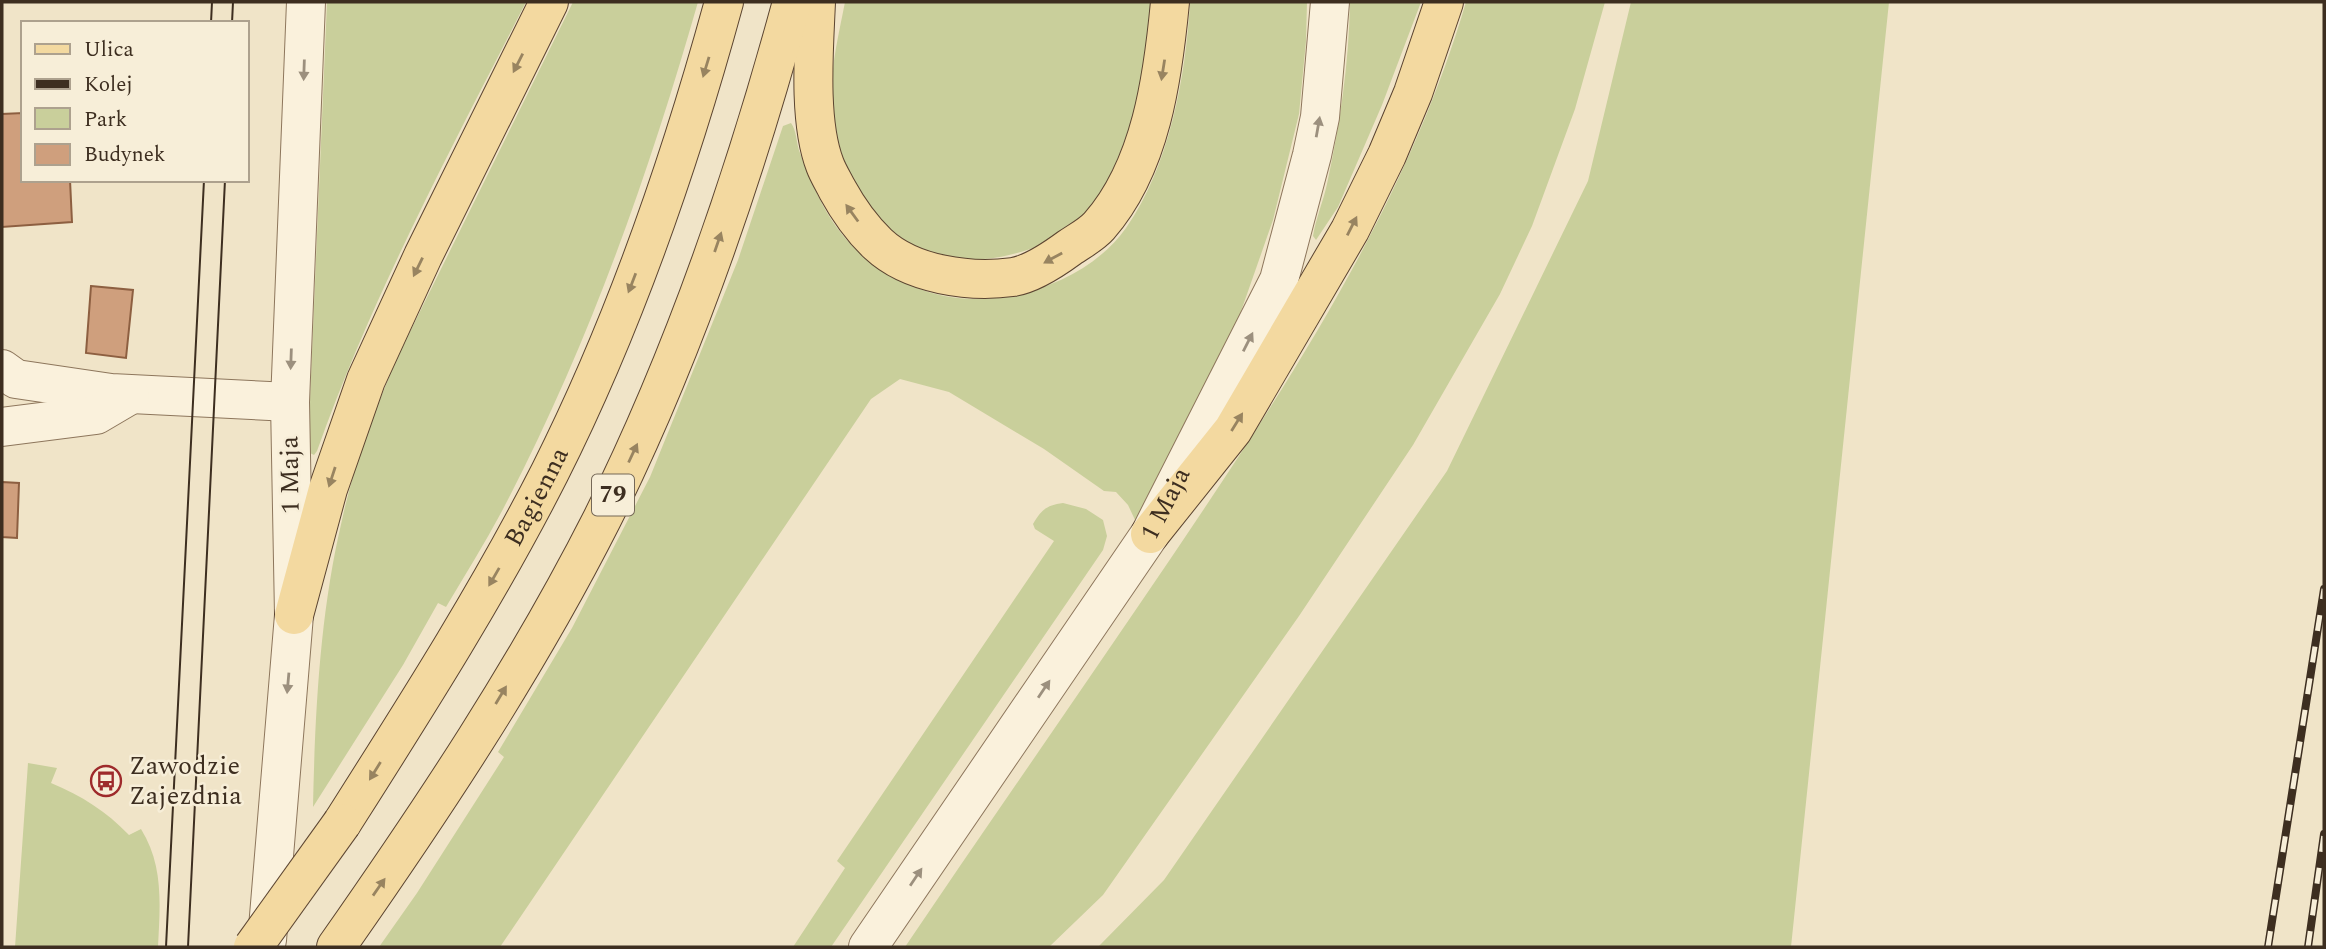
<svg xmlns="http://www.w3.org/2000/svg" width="2326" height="949" font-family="Spectral,serif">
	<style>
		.green { fill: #c9cf9b }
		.building { fill: #cf9f7d; stroke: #8d5f41; stroke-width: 2 }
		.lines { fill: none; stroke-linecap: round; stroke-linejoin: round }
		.minor-casing { stroke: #8d765c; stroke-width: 40 }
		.major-casing { stroke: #5b4430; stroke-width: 40 }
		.minor { stroke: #faf1dc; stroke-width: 38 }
		.major { stroke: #f3d9a0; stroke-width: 38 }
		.tram { stroke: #3d2e20; stroke-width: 2 }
		.rail-casing { stroke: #3d2e20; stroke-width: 8 }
		.rail { stroke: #f7eed8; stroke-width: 5; stroke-dasharray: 16; stroke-linecap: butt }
		.major-bridge-casing { stroke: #5b4430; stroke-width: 40; stroke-linecap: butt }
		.major-bridge { stroke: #f3d9a0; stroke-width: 38 }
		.oneway { fill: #988460 }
		.oneway2 { fill: #9c907e }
		.labels { text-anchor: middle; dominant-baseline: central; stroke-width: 5; stroke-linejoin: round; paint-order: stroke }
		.shield { fill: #f7eed8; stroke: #756857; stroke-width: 2 }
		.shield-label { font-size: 24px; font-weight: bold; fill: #3d2e20 }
		.street-label { font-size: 26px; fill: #3d2e20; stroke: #f7eed8 }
		.poi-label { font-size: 26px; fill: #3d2e20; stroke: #f7eed8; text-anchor: start }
	</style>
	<rect width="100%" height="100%" fill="#f0e4c8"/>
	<path class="green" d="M 327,2 L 526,2 C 451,149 372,296 317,451 L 314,455 L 308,452 L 308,446 Z
		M 573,2 L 698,2 C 648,177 587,349 502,511 C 485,543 465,575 446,607 L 438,603 L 403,665 L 313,807 C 315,711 320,613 342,520 C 354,464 375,410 397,358 Z
		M 845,2 L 1151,2 C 1147,65 1135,129 1105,185 C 1101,193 1098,202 1092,208 C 1072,232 1047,245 1017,253 C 943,274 886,245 852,177 C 844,162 837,145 834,127 C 826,86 837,43 845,2 Z
		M 1190,2 L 1307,2 L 1306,41 L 1299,114 L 1273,220 L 1239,317 L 1136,522 L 1128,505 L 1116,492 L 1104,491 L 1044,449 L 949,392 L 900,379 L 871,399 L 500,947 L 379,947 L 417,893 L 504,757 L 498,752 L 572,628 L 650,477 L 738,260 L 783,126 L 791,123 C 797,131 796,143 800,153 C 813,187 828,223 855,248 C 892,284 942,304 994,298 C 1043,293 1096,270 1126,228 C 1169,167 1186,76 1190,2 Z
		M 1350,2 L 1421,2 L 1382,105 L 1338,207 L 1316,240 L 1313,236 C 1316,218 1323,202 1327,184 C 1340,124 1349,63 1350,2 Z
		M 1466,2 L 1605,2 L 1575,109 L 1532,226 L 1500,294 L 1413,445 L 1299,616 L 1103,895 L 1049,947 L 905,947 C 993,817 1083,688 1171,558 C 1289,383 1406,206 1466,2 Z
		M 1631,2 L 1889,2 L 1791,947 L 1098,947 L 1164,880 L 1447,471 L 1588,181 Z
		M 1063,503 L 1086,509 L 1103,520 L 1107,536 L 1103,550 L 831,947 L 793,947 L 845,868 L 837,861 L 1054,541 L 1035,529 L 1033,524 C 1041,510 1047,505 1063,503 Z
		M 28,763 L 57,768 L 51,783 C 82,796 106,811 129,835 L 141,829 C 164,866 160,905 158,947 L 15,947 Z"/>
	<path class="building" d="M 23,113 L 23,180 L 70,180 L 72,222 L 2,227 L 2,114 Z
		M 91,286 L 133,290 L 126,358 L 86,353 Z
		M 2,482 L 19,483 L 17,538 L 2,537 Z"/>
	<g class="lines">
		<g class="minor-casing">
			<g id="minor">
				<path d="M 2,369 L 16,379 L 111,393 L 290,402"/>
				<path d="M 2,427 L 96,415 L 130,395"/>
				<path d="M 267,940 L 294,615 L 290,402 L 306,2"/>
				<path id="s1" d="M 868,947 L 1150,534 L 1279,280 L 1312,155 L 1320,117 L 1330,2"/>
			</g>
		</g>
		<g class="major-casing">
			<g id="major">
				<path d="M 816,2 C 814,49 808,121 825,165 C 828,173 833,181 837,189 C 848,209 861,228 878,244 C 911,275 970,283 1013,277 C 1032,274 1054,259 1069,248 C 1079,241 1091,235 1099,226 C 1151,167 1163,77 1170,2"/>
				<path d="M 1150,534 L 1233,430 L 1350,230 L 1387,155 L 1413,93 L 1444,2"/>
				<path d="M 294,615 L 328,489 L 366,380 L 423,256 L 549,2"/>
				<path id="s2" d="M 342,823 C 415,708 488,594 550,472 C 625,323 680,163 724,2"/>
				<path d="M 336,947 C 432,810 526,669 602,519 C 684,355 744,179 792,2"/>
			</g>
		</g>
		<use href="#minor" class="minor"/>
		<use href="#major" class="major"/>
		<path class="tram" d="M 211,23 L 212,2
			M 232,23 L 233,2
			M 166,947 L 204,180
			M 188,947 L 225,180"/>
		<g class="rail-casing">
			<path id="rail" d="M 2268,947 L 2324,589
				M 2308,947 L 2324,834"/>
		</g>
		<use href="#rail" class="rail"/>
		<g class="major-bridge-casing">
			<path id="major-bridge" d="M 253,947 L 342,823"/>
		</g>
		<use href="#major-bridge" class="major-bridge"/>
	</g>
	<defs><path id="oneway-solid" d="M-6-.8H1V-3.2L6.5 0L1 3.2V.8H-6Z" transform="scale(1.75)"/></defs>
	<g class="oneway">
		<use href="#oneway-solid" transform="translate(518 63) rotate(117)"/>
		<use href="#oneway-solid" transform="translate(706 67) rotate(107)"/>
		<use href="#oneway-solid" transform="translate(1163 70) rotate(99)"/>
		<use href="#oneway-solid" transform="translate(852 213) rotate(-126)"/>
		<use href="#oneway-solid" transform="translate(1352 226) rotate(-63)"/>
		<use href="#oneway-solid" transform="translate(718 242) rotate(-71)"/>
		<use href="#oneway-solid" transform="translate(1053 258) rotate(151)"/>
		<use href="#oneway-solid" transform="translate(418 267) rotate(116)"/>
		<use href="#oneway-solid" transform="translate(632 283) rotate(111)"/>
		<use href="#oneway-solid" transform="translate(1237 422) rotate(-58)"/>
		<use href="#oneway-solid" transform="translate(633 453) rotate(-65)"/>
		<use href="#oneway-solid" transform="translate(332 477) rotate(108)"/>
		<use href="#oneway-solid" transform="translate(494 577) rotate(120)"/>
		<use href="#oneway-solid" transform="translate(501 695) rotate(-59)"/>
		<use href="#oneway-solid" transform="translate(375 771) rotate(122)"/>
		<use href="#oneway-solid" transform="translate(379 887) rotate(-55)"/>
	</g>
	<g class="oneway2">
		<use href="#oneway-solid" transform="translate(304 70) rotate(92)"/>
		<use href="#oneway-solid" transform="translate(1318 127) rotate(-80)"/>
		<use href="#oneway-solid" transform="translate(1248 342) rotate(-63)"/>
		<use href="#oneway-solid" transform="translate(291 359) rotate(92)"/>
		<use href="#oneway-solid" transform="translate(288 683) rotate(95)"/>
		<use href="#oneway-solid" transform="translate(1044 689) rotate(-56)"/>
		<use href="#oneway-solid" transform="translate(916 877) rotate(-56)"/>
	</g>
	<defs>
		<g id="bus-ring" transform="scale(1.575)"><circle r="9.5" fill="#f7eed8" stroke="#9e2a2b" stroke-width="1.5"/><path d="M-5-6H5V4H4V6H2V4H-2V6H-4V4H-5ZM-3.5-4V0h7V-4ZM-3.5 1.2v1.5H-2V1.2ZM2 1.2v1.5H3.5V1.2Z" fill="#9e2a2b"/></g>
	</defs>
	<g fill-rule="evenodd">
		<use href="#bus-ring" x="106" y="781"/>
	</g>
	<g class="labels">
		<rect class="shield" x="592" y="474.5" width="42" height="41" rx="5"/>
		<g class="shield-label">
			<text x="613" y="495">79</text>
		</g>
		<g class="street-label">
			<text transform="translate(290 475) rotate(-91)">1 Maja</text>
			<text stroke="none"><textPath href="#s2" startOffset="380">Bagienna</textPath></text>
			<text stroke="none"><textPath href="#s1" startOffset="534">1 Maja</textPath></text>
		</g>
		<g class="poi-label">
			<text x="129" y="766">Zawodzie<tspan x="129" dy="30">Zajezdnia</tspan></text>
		</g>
	</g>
	<rect width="2326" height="949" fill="none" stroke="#3d2e20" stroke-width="7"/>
	<rect x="21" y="21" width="228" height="161" fill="#f7eed8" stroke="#ada18e" stroke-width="2"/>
	<rect x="35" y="44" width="35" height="10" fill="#f3d9a0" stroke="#ada18e" stroke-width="2"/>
	<text x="84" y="56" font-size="21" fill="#3d2e20">Ulica</text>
	<rect x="35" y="79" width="35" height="10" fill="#3d2e20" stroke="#ada18e" stroke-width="2"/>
	<text x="84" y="91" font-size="21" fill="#3d2e20">Kolej</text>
	<rect x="35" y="108" width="35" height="21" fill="#c9cf9b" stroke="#ada18e" stroke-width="2"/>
	<text x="84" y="126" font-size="21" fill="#3d2e20">Park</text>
	<rect x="35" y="144" width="35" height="21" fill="#cf9f7d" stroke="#ada18e" stroke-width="2"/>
	<text x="84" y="161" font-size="21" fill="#3d2e20">Budynek</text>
</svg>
